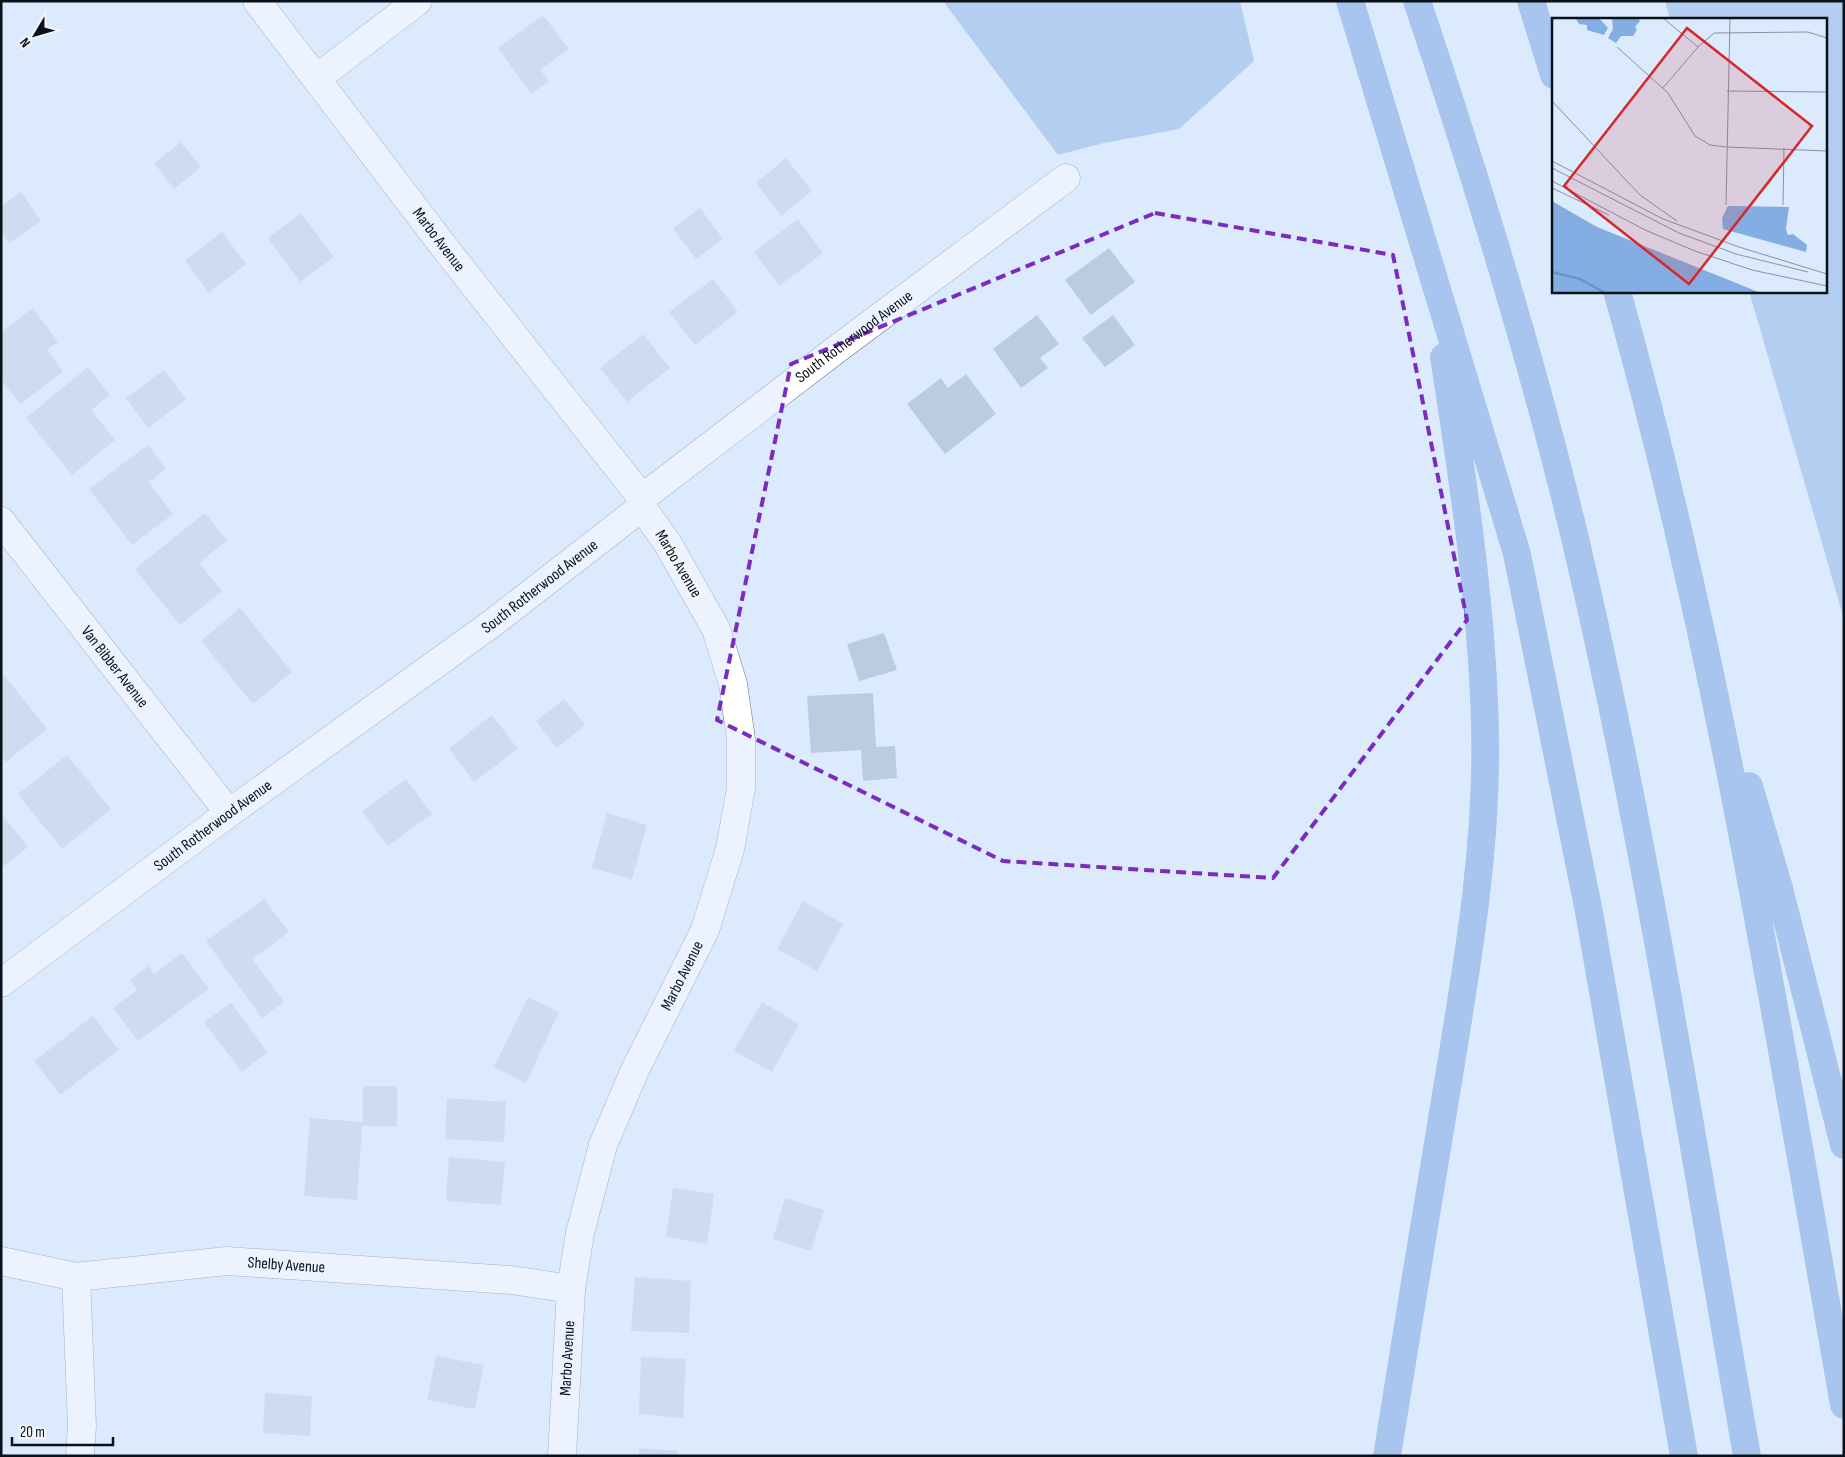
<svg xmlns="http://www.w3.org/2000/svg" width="1845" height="1457" font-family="'Sofia Sans Condensed',sans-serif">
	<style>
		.forest { fill: #84aee3 }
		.building { fill: #bacce2 }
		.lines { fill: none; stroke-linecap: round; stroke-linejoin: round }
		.minor-casing { stroke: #617185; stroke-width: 29 }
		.highway-casing { stroke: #fff; stroke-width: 29 }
		.minor { stroke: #fff; stroke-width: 28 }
		.highway { stroke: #679adb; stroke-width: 28 }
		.marked { fill: none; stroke: #7b2cbf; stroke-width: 4; stroke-dasharray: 10 6; stroke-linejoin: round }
		.labels { text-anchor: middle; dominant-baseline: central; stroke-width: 5; stroke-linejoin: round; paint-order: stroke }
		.street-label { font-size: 16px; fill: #0b1119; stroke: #f3f6fb }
		.inset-river { fill: none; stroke: #6a93c6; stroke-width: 2.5 }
		.inset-road { fill: none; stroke: #8893a2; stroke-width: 1 }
		.view { fill: #d62828; fill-opacity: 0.15; stroke: #d62828; stroke-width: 2.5 }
		.inset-edge { fill: none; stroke: #0b1119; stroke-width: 2.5 }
	</style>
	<rect width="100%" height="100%" fill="#dceafd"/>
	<path class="forest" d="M 943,1 L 1240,1 L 1254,61 L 1179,129 L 1104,143 L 1058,155 Z
		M 1665,1 L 1844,1 L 1844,619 L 1749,291 L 1826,291 L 1826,19 L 1670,19 Z"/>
	<path class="building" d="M 543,15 L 569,49 L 540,70 L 549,81 L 531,94 L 498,48 Z
		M 181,142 L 201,167 L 174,189 L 154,163 Z
		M 786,158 L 812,191 L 781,216 L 756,183 Z
		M 21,192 L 41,221 L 10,243 L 1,232 L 1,206 Z
		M 700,208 L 723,239 L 696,259 L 673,228 Z
		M 301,213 L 334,257 L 300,282 L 268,238 Z
		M 798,219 L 823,253 L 779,286 L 754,252 Z
		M 222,232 L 246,264 L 209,293 L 185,260 Z
		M 1109,248 L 1135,282 L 1091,315 L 1065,280 Z
		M 713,279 L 738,312 L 695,345 L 669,312 Z
		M 33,308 L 58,342 L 47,350 L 63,372 L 20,404 L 1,380 L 1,332 Z
		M 1037,315 L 1059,344 L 1040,358 L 1048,368 L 1021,388 L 993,349 Z
		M 1113,315 L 1135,345 L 1105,367 L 1082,338 Z
		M 643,334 L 670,368 L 627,402 L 600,368 Z
		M 88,367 L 110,395 L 91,410 L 115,440 L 72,475 L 26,418 Z
		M 164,370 L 186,399 L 148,428 L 126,398 Z
		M 966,374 L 996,414 L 945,454 L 907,404 L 941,378 L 948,388 Z
		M 148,445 L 166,469 L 149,482 L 173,514 L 132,545 L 89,489 Z
		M 205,513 L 227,540 L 199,563 L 222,591 L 180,625 L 135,569 Z
		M 240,608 L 292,672 L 253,704 L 201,641 Z
		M 884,633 L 897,670 L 859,681 L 847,644 Z
		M 4,675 L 47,729 L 6,762 L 1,756 L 1,677 Z
		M 873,693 L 876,747 L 895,746 L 897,778 L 863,781 L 861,750 L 811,753 L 807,696 Z
		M 564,699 L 585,725 L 557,748 L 536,721 Z
		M 492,715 L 518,749 L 474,782 L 449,748 Z
		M 67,755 L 111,809 L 62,849 L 18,794 Z
		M 406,779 L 432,814 L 388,846 L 362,811 Z
		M 1,813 L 28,847 L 1,868 Z
		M 607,813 L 647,825 L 632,879 L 592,868 Z
		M 264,899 L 289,932 L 252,959 L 284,1002 L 262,1018 L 206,941 Z
		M 803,901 L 843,924 L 817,971 L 777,949 Z
		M 182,953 L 209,989 L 138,1041 L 113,1008 L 137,990 L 130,980 L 149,966 L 154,974 Z
		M 528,997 L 559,1012 L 526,1083 L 494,1067 Z
		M 762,1002 L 799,1024 L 772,1072 L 734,1051 Z
		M 231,1003 L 267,1052 L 242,1072 L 204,1022 Z
		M 93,1016 L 119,1050 L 60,1095 L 34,1061 Z
		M 363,1086 L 397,1086 L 397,1127 L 362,1126 L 357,1200 L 304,1196 L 310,1118 L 363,1122 Z
		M 447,1098 L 506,1102 L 504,1142 L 445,1139 Z
		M 449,1157 L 505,1162 L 501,1205 L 446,1201 Z
		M 673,1188 L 714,1194 L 707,1244 L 666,1237 Z
		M 785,1198 L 824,1210 L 811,1251 L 773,1239 Z
		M 635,1277 L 691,1281 L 689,1333 L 631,1331 Z
		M 436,1356 L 484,1365 L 475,1409 L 427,1400 Z
		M 641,1357 L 686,1359 L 683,1418 L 639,1414 Z
		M 265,1393 L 312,1396 L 310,1436 L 263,1433 Z
		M 639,1448 L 677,1451 L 677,1456 L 639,1456 Z"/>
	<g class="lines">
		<g class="minor-casing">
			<g id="minor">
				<path id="s1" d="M 257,1 L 448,252 L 642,498"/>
				<path d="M 317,78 L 418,1"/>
				<path id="s2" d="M 1,521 L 229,813"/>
				<path id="s3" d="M 1,983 L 229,813 L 494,622 L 642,507 L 642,498 L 837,349 L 1066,178"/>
				<path id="s4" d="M 1,1261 L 76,1277 L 227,1261 L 511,1280 L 571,1289"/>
				<path d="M 76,1277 L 82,1426 L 80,1456"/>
				<path id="s5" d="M 562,1456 L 571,1289 L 580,1233 L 603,1145 L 635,1070 L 705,930 L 730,849 L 741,788 L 741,739 L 733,684 L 716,629 L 668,544 L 642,507"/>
			</g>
		</g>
		<g class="highway-casing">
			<path id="highway" d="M 1350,1 L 1517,554 L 1589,912 L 1684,1456
				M 1417,1 C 1476,177 1531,354 1574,534 C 1646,838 1693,1148 1747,1456
				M 1531,1 L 1554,75
				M 1617,291 C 1720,656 1778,1032 1844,1405
				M 1749,786 L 1779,888 L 1844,1145
				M 1387,1456 C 1407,1331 1427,1207 1448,1082 C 1467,965 1488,847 1485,728 C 1482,604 1463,480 1444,357"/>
		</g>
		<use href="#minor" class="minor"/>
		<use href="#highway" class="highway"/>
	</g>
	<path d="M0 0H1845V1457H0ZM 1155,213 L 1393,255 L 1467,620 L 1273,878 L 1003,861 L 717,720 L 791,364 Z" fill="#dceafd" fill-opacity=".55" fill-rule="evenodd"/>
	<path class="marked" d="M 1155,213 L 1393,255 L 1467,620 L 1273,878 L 1003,861 L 717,720 L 791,364 Z"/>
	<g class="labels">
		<g class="street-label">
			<text stroke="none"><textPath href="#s1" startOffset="300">Marbo Avenue</textPath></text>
			<text stroke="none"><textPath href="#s3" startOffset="1074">South Rotherwood Avenue</textPath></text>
			<text transform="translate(678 564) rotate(59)">Marbo Avenue</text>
			<text stroke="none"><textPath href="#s3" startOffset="669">South Rotherwood Avenue</textPath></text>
			<text stroke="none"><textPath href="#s2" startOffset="185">Van Bibber Avenue</textPath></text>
			<text stroke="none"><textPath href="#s3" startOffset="264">South Rotherwood Avenue</textPath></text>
			<text stroke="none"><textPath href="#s5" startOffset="502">Marbo Avenue</textPath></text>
			<text stroke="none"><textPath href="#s4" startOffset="288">Shelby Avenue</textPath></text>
			<text stroke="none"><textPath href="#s5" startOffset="98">Marbo Avenue</textPath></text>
		</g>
	</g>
	<g transform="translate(1552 18)">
		<rect width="275" height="275" fill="#dceafd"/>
		<path d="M 47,0 L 56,10 L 52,17 L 35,12 L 35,7 L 27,6 L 24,1 ZM 60,0 L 86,0 L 88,3 L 83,9 L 85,12 L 81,18 L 69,18 L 64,25 L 56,20 L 61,11 ZM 0,183 L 45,209 L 209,275 L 0,275 ZM 176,188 L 237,189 L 234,211 L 236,217 L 241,216 L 255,227 L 254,234 L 171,211 L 170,200 Z" fill="#84aee3"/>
		<path class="inset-river" d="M 0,254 L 28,261 L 53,275"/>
		<path class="inset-road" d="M 111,0 L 146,29M 65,29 L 116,75 L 143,118 L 158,127 L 174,129M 111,70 L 146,29 L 162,15 L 256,14 L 275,20M 175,73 L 275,74M 0,83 L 88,177 L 125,203M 175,129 L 275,133M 0,143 L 111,201 L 187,229 L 275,256M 0,150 L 127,215 L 184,236 L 256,254M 0,163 L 93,212 L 143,233 L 200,252 L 275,268M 0,170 L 57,197M 174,187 L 178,0M 231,187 L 232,130"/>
		<path class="view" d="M 135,10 L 260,108 L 137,266 L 12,168 Z"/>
		<rect width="275" height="275" class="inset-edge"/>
	</g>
	<rect width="1845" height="1457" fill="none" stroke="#0b1119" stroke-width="5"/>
	<g transform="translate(35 35) rotate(232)" stroke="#f3f6fb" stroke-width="4" paint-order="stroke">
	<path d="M0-4L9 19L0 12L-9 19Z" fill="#0b1119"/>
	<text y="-8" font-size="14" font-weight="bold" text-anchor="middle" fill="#0b1119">N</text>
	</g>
	<path d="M12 1437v8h101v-8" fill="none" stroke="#0b1119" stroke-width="2.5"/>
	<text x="20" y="1437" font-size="15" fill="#0b1119" stroke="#f3f6fb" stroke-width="4" paint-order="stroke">20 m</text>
</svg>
